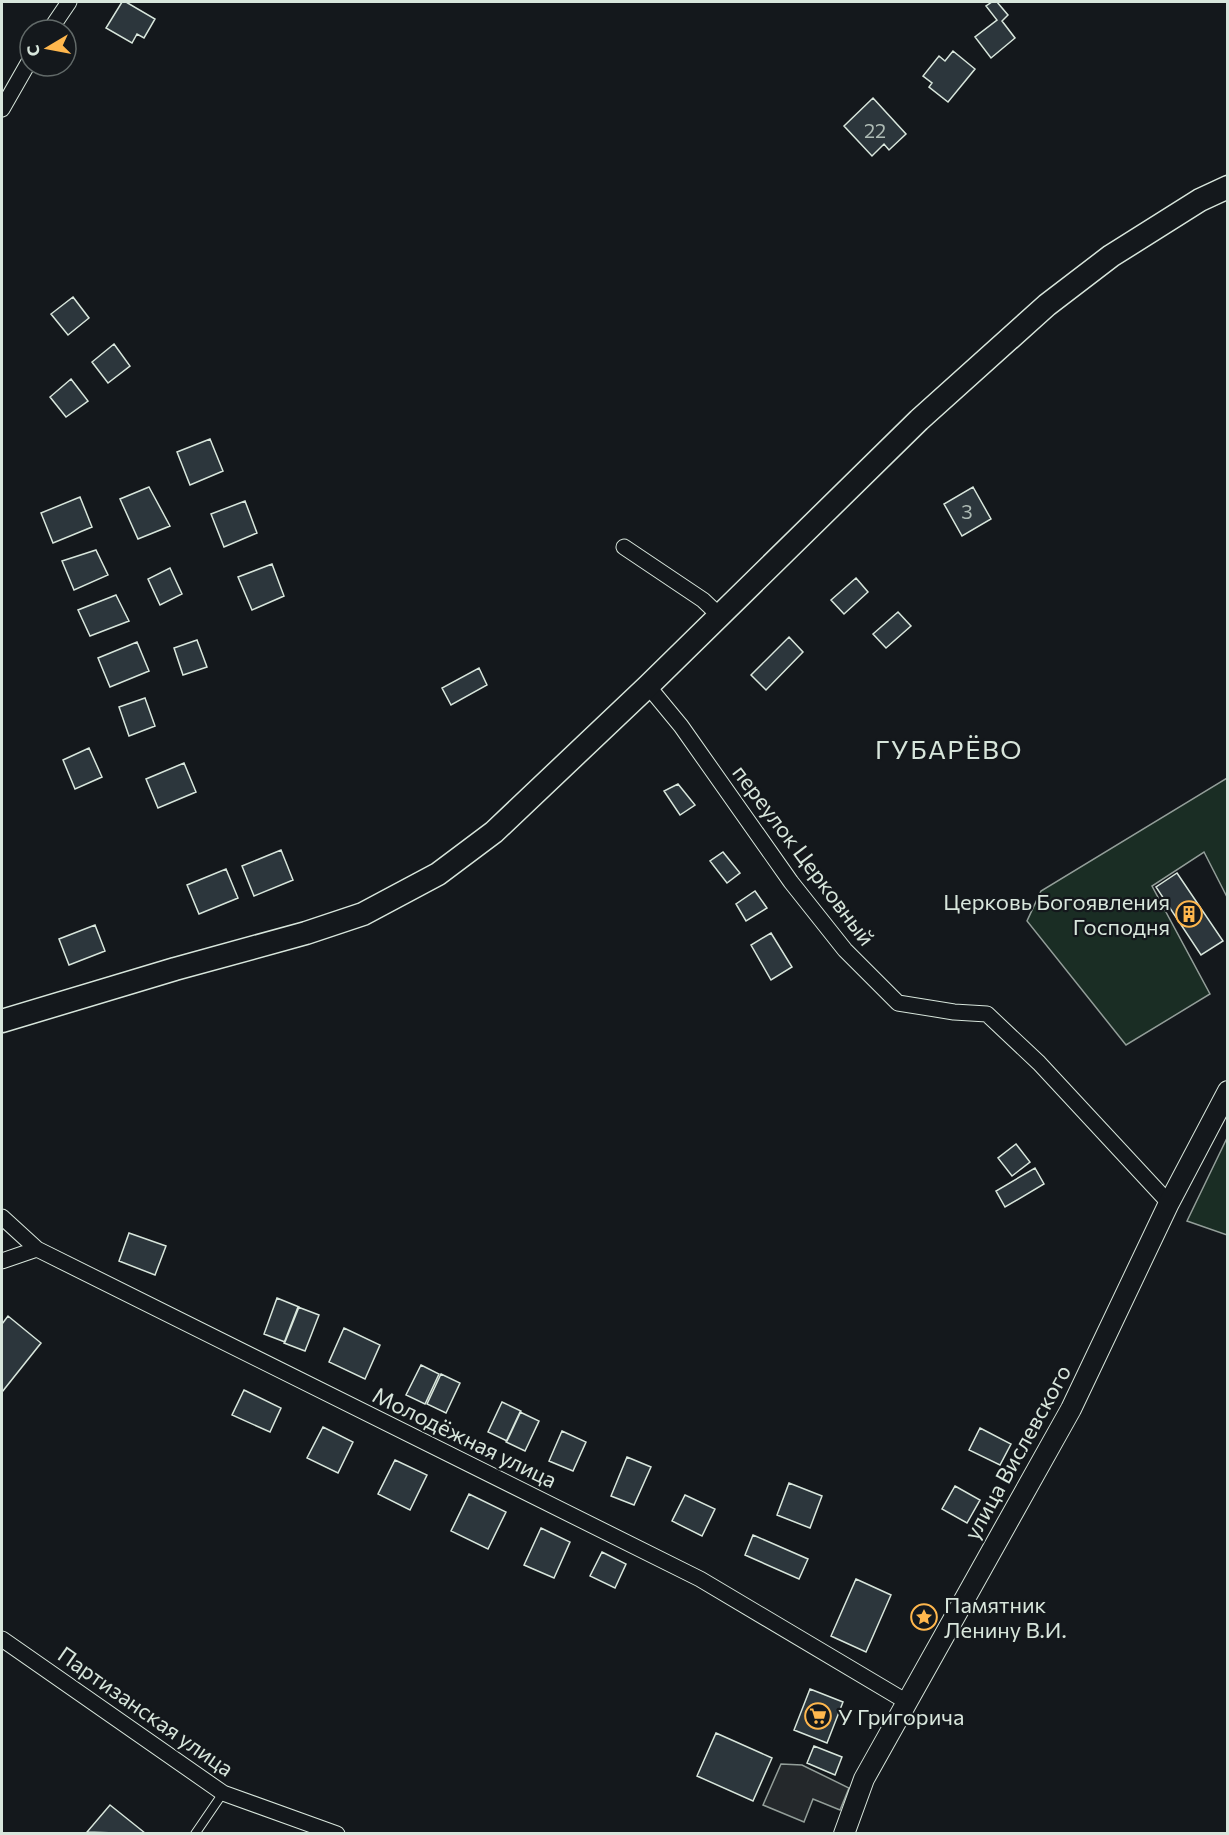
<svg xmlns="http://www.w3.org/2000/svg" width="1229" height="1835" font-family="Commissioner,sans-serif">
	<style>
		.green { fill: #1a2d24; stroke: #939e99; stroke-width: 1.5 }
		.parking { fill: #24282b; stroke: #939e99; stroke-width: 1.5 }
		.building { fill: #2c363c; stroke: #d8e6dc; stroke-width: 1.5 }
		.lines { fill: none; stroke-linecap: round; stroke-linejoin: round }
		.service-casing { stroke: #d8e6dc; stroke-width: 10 }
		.minor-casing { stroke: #d8e6dc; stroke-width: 17 }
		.tertiary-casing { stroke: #d8e6dc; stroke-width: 22 }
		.secondary-casing { stroke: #d8e6dc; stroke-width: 25 }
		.service { stroke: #14181c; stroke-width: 8 }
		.minor { stroke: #14181c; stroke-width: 15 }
		.tertiary { stroke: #14181c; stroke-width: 20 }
		.secondary { stroke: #14181c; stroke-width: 22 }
		.labels { text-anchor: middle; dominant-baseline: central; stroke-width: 4.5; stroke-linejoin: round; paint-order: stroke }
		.number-label { font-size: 20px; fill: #adbab4 }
		.street-label { font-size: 22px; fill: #d8e6dc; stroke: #14181c }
		.poi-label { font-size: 22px; fill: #d8e6dc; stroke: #14181c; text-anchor: start }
		.quarter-label { font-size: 26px; letter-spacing: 1.5px; fill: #d8e6dc; stroke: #14181c }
	</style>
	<rect width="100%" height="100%" fill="#14181c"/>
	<path class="green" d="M 1227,778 L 1227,897 L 1204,852 L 1152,886 L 1210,994 L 1126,1045 L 1027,921 L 1041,891 Z
		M 1227,1138 L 1227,1235 L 1187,1221 Z"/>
	<path class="parking" d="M 781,1764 L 802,1765 L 849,1788 L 840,1810 L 813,1799 L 804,1822 L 763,1805 Z"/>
	<path class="building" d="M 122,2 L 126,2 L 155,19 L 144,38 L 137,34 L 132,43 L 106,28 Z
		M 992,2 L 997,2 L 1008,15 L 1002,21 L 1015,38 L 991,58 L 975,37 L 997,20 L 986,6 Z
		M 953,51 L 975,69 L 948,102 L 929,87 L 932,83 L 923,76 L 939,56 L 945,61 Z
		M 873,98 L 906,134 L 889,150 L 884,144 L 872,156 L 844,126 Z
		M 73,297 L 89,318 L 68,335 L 51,314 Z
		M 114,344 L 130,366 L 108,383 L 92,362 Z
		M 71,379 L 88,401 L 66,417 L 50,397 Z
		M 210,439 L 223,471 L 190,485 L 177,452 Z
		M 149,487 L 170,526 L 138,539 L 120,499 Z
		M 973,487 L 991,519 L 962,536 L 944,504 Z
		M 80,497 L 92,527 L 53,543 L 41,513 Z
		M 245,501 L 257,533 L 224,547 L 211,514 Z
		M 96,550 L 108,575 L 74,590 L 62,561 Z
		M 272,564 L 284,596 L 252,610 L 238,577 Z
		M 170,568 L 182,594 L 160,605 L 148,579 Z
		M 856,578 L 868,592 L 844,614 L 831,600 Z
		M 116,595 L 129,621 L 90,636 L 78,610 Z
		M 898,612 L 911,626 L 886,648 L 873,634 Z
		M 789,637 L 803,652 L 766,690 L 751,675 Z
		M 197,640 L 207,667 L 183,675 L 174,648 Z
		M 137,642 L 149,671 L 110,687 L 98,658 Z
		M 479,668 L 487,685 L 451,705 L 442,688 Z
		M 145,698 L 155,726 L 129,736 L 119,707 Z
		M 89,748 L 102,777 L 75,789 L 63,760 Z
		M 184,763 L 196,792 L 158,808 L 146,779 Z
		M 678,784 L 695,805 L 680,815 L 664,791 Z
		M 281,850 L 293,880 L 254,896 L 242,866 Z
		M 723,852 L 740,873 L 727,883 L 710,861 Z
		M 226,869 L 238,898 L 199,914 L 187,885 Z
		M 1177,873 L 1223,941 L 1201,955 L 1156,887 Z
		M 755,891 L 767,908 L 746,921 L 736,904 Z
		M 95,925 L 105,951 L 69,965 L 59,939 Z
		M 771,933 L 792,967 L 771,980 L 751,945 Z
		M 1016,1144 L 1030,1162 L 1012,1176 L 998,1158 Z
		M 1035,1168 L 1044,1184 L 1005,1207 L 996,1191 Z
		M 129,1233 L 166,1246 L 155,1275 L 119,1261 Z
		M 277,1298 L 299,1307 L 285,1342 L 264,1334 Z
		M 298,1307 L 319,1315 L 305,1351 L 284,1343 Z
		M 8,1316 L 41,1343 L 2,1392 L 2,1324 Z
		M 344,1328 L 380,1345 L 365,1379 L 329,1362 Z
		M 421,1365 L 439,1374 L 425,1404 L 406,1395 Z
		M 441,1374 L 460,1383 L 446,1413 L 427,1404 Z
		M 244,1390 L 281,1408 L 270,1432 L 232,1415 Z
		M 502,1402 L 521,1411 L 507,1441 L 488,1432 Z
		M 520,1412 L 539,1421 L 525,1451 L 506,1442 Z
		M 323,1427 L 353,1442 L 338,1473 L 307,1458 Z
		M 980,1428 L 1011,1444 L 1000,1465 L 969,1450 Z
		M 562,1431 L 586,1442 L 573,1471 L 549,1461 Z
		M 627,1457 L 651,1467 L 634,1505 L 611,1496 Z
		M 395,1460 L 427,1475 L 410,1510 L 378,1494 Z
		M 789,1483 L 822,1496 L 810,1528 L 777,1515 Z
		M 955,1486 L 980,1500 L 967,1523 L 942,1509 Z
		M 469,1494 L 506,1512 L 488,1549 L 451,1531 Z
		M 685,1495 L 715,1509 L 702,1536 L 672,1521 Z
		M 541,1528 L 570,1542 L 554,1578 L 524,1565 Z
		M 753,1535 L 808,1559 L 799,1579 L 745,1555 Z
		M 602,1552 L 626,1564 L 615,1588 L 590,1576 Z
		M 856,1579 L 891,1595 L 866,1652 L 831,1636 Z
		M 810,1689 L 843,1702 L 827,1743 L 794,1730 Z
		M 716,1733 L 772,1758 L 753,1801 L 697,1776 Z
		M 814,1746 L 842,1757 L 835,1775 L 807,1763 Z
		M 110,1805 L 145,1833 L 145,1834 L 87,1832 Z"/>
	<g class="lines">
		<g class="service-casing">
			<path id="service" d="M 195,1834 L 223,1793"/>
		</g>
		<g class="minor-casing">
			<path id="minor" d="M 50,30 L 69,2
				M 2,109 L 30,60
				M 624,547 L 703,600 L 720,616
				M 648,686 L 681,726 L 791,882 L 845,950 L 898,1003 L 954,1012 L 987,1014 L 1039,1063 L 1169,1203
				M 2,1217 L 37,1249 L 700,1579 L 907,1702
				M 2,1261 L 37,1249
				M 2,1639 L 223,1793 L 337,1834"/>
		</g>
		<g class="tertiary-casing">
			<path id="tertiary" d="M 844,1834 L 864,1779 L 1071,1409 L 1169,1203 L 1228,1091"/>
		</g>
		<g class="secondary-casing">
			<path id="secondary" d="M 2,1021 L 175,969 L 306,933 L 363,914 L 438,874 L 494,832 L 648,686 L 919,420 L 1047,305 L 1111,256 L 1200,200 L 1228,187"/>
		</g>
		<use href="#service" class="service"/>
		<use href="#minor" class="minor"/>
		<use href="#tertiary" class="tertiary"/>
		<use href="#secondary" class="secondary"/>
	</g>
	<defs>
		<g id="building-ring" transform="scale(1.35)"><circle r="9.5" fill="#14181c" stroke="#ffb74d" stroke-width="1.5"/><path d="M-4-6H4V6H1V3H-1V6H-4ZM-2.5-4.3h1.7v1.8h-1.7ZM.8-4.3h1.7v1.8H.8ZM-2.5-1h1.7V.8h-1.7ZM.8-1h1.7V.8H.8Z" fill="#ffb74d"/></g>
		<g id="sight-ring" transform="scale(1.35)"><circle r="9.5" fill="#14181c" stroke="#ffb74d" stroke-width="1.5"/><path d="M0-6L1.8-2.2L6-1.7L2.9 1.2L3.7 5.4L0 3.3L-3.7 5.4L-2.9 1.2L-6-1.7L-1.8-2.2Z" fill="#ffb74d"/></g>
		<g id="supermarket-ring" transform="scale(1.35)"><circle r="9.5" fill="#14181c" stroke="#ffb74d" stroke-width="1.5"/><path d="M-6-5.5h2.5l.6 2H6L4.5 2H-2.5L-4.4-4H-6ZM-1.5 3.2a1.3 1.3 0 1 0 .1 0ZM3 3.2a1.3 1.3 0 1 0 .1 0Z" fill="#ffb74d"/></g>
	</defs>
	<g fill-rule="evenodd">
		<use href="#building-ring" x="1189" y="914"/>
		<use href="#sight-ring" x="924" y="1617"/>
		<use href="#supermarket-ring" x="818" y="1716"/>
	</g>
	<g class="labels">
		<g class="number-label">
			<text x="875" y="130">22</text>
			<text x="967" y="511">3</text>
		</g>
		<g class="street-label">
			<text transform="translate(804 855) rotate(53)">переулок Церковный</text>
			<text transform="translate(465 1437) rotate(26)">Молодёжная улица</text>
			<text transform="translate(1017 1452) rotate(-61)">улица Вислевского</text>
			<text transform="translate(146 1711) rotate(35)">Партизанская улица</text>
		</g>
		<g class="poi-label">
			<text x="1170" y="901" text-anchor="end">Церковь Богоявления<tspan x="1170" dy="25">Господня</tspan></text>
			<text x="944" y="1604">Памятник<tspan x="944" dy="25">Ленину В.И.</tspan></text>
			<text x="838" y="1716">У Григорича</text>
		</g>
		<g class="quarter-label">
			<text x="949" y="748">ГУБАРЁВО</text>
		</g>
	</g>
	<rect width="1229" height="1835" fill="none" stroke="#d8e6dc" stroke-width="6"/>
	<g transform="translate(48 48) rotate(260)"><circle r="28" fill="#14181c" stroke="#626a69" stroke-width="1.5"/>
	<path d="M0-4.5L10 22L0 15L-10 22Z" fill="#ffb74d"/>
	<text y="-9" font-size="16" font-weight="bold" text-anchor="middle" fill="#d8e6dc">С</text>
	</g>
</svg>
